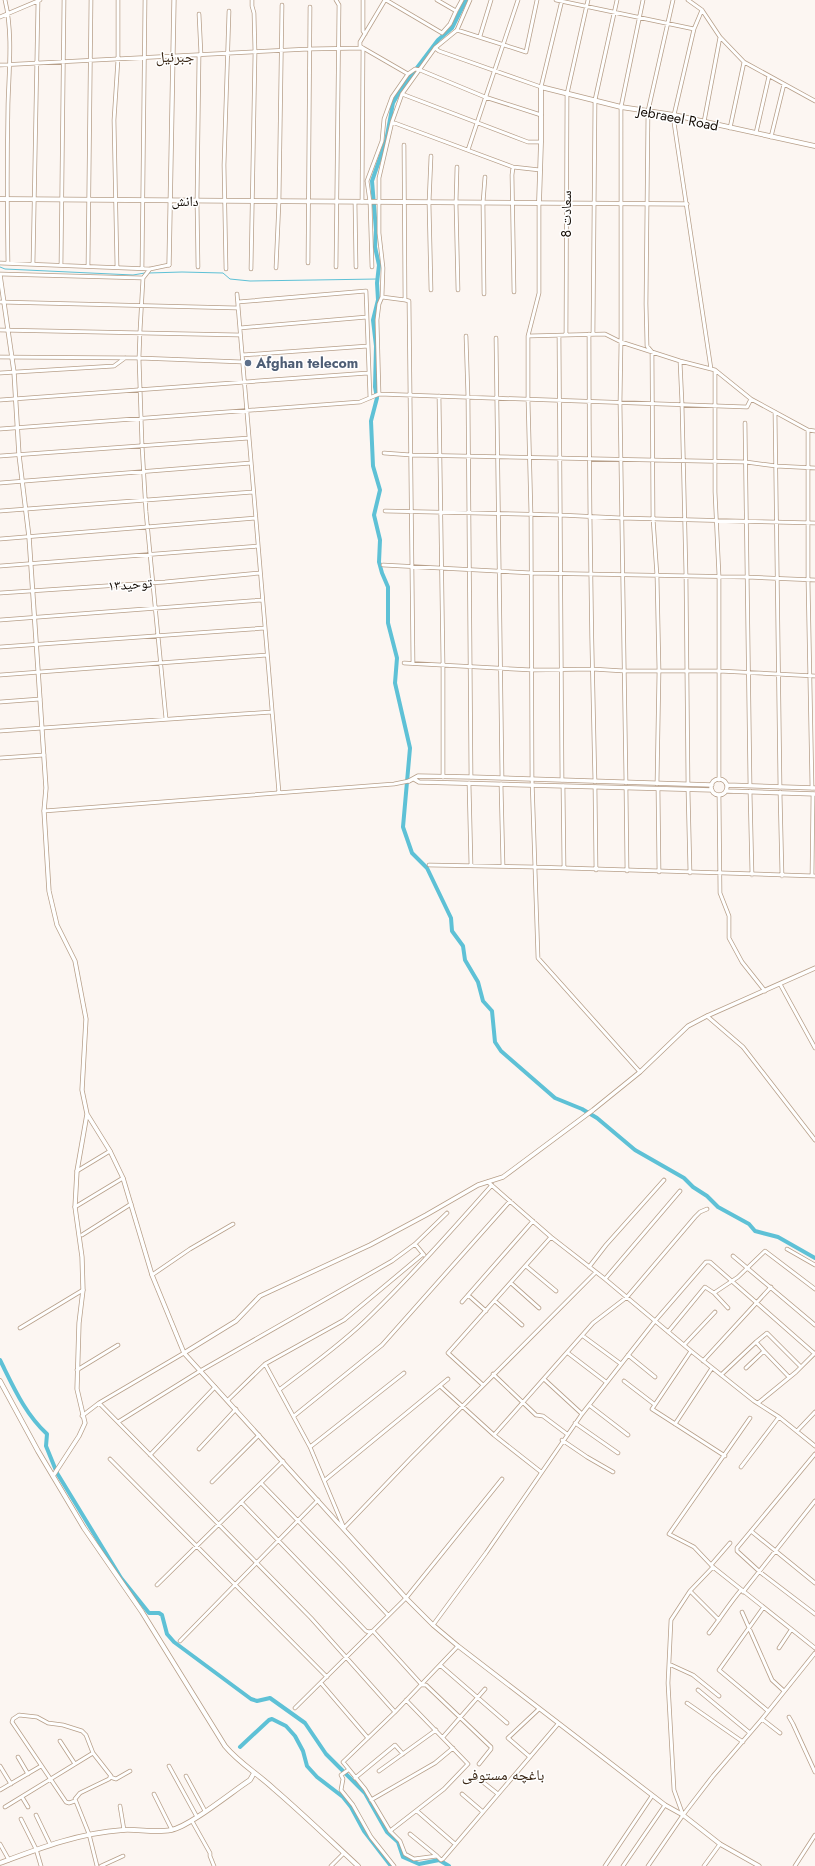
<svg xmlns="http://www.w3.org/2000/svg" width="815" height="1866" font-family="Jost,'Noto Naskh Arabic',sans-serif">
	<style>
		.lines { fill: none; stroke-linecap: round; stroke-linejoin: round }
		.stream { stroke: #5ec1d6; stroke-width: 1 }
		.canal { stroke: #5ec1d6; stroke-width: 4 }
		.minor-casing { stroke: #b79f89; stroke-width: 4.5 }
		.tertiary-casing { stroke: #b79f89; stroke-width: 5 }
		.secondary-casing { stroke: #b79f89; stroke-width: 5.5 }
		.minor { stroke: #fff; stroke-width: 3 }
		.tertiary { stroke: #fff; stroke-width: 3.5 }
		.secondary { stroke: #fff; stroke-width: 4 }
		.service-dot { fill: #5c6f8a; stroke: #fff; stroke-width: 1.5 }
		.labels { text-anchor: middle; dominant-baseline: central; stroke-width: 3; stroke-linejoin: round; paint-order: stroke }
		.street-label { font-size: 14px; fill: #140c05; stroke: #fff }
		.service-label { font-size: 14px; font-weight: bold; fill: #4e5e75; stroke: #fff; text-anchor: start }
		.neighbourhood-label { font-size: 15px; fill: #3b2715; stroke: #fff }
	</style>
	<rect width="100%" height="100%" fill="#fcf6f2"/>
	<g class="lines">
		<path class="stream" d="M 0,267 L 5,269 L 133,275 L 145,273
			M 149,273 L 182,272 L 223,273 L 230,279 L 250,281 L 378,279"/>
		<path class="canal" d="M 466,0 L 452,28 L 438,40 L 401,89 L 393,103 L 386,141 L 372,181 L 376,230 L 375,247 L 379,265 L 377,283 L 378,300 L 373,320 L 376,346 L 375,387 L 377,398 L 371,421 L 373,466 L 380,490 L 374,515 L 380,540 L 379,562 L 382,573 L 388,587 L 388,623 L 397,658 L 395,683 L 410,748 L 403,827 L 412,853 L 427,868 L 451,918 L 452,931 L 463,946 L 465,960 L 478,982 L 483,1001 L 492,1011 L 495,1042 L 501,1051 L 555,1098 L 582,1109 L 597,1118 L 635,1150 L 684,1178 L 693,1187 L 707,1196 L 718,1207 L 749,1224 L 755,1231 L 778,1237 L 815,1258
			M 0,1360 C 13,1386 25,1414 47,1434 L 46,1446 L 57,1473 L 121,1578 L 149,1613 L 159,1613 L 162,1615 L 167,1634 L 174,1642 L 251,1699 L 257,1701 L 270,1698 L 305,1723 L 326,1754 L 365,1793 L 387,1832 L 398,1842 L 403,1857 L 419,1864 L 439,1860 L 449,1866
			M 240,1747 L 269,1720 L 272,1719 L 286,1726 L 295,1736 L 303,1751 L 307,1766 L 317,1777 L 343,1797 L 351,1807 L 364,1831 L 391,1866"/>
		<g class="minor-casing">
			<path id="minor" d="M 5,0 C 13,33 9,70 8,104 C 7,157 7,210 8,263
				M 363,0 L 363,31 L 365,34
				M 386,0 L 442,33 L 450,24 L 456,11
				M 437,0 L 456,11 L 462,0
				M 556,0 L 694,29
				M 688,0 L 702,10 L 720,37 L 744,62 L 815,101
				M 199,14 L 201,55
				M 0,17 L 40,0
				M 457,30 L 526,52 L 537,0
				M 480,36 L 491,0
				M 435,48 L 439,51 L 541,87 L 562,0
				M 0,65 L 309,49 L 363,48 L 408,74
				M 402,94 L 528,142 L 541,142
				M 674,115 L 694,29 L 702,10
				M 673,116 L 711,369
				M 392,122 L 513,167 L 540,170
				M 704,122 L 720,37
				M 730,128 L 744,62
				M 756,133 L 769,76
				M 771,137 L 784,84
				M 404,145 L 405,300
				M 468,150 L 518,0
				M 431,156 L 429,203 L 431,290
				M 457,167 L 456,203 L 458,290
				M 513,167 L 512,175 L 514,292
				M 355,202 L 356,267
				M 362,202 L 363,48 L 360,46 L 360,42 L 385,0
				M 539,203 L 539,293 L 528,336 L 528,399 L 531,515 L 532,779 L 538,958 L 640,1072
				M 0,263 L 150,269 L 169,265
				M 308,263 L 310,7
				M 33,264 L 38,1
				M 61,265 L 64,0
				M 88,266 L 91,0
				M 117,267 L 114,120 L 118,59 L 118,0
				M 198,267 L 197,201 L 199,56
				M 336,267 L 339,5 L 336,0
				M 372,267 L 370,202 L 367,181 L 382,141 L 384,119 L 392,97 L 408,74 L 415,69 L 420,70 L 485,97 L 541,115
				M 142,268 L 145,0
				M 276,268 L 279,201 L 282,5
				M 150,269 L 143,278 L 140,331 L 139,358 L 142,445 L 146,512 L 166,719
				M 226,269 L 224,165 L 229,11
				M 251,269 L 255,53 L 254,13 L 252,6 L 252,0
				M 0,274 L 143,278
				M 237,294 L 279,793
				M 484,294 L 483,203 L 485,177
				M 382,297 L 405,300 L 409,301 L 413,663
				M 0,302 L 238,308
				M 238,302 L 366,291 L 370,398
				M 240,328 L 367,317
				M 0,330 L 240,335
				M 593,333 L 595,100 L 617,0
				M 566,334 L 567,94 L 588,0
				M 589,334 C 589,483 591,632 595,782
				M 466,336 L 468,398 L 471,777
				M 528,336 L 605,334 L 621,342 L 680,361 L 715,370 L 751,399 L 808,430 L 815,431
				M 559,336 L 562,780
				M 496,338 L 502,778
				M 242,355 L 368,346
				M 0,357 L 139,358 L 243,362
				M 680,361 L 682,404 L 686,576 L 688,784
				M 715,370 L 715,492 L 719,576 L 719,780
				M 0,373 L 114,366 L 125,358
				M 379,394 L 377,320 L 379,304 L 382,297 L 383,268 L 379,233 L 379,178 L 392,122 L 402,94 L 435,48 L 457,30 L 470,0
				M 439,396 L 443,664 L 443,777
				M 0,400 L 368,373
				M 775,412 L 780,787
				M 745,423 L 750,785
				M 0,429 L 360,402 L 379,394 L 747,407 L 751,399
				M 808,430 L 808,580 L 812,788
				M 384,453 L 411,455 L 746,462 L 776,466 L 815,468
				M 0,456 L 249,438
				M 0,483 L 251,463
				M 0,511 L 253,492
				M 385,511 L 560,515 L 621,518 L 815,523
				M 0,539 L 256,518
				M 383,565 L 532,573 L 747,577 L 815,580
				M 0,566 L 258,546
				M 0,593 L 165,582 L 260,573
				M 0,620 L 262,600
				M 0,647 L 265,628
				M 404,663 L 532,670 L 592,669 L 624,671 L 719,671 L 815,676
				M 0,675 L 267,655
				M 0,702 L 40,699
				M 0,731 L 272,712
				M 0,758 L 44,755
				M 469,783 L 471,866
				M 626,783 L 620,403 L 621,342 L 621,107 L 643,0
				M 501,784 L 503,866
				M 657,784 L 659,671 L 657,576 L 653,518 L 652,352 L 647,346 L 646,304 L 648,111 L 673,0
				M 563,786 L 564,868
				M 595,787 L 596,870
				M 626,788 L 627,871
				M 658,789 L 659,872
				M 688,790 L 690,873
				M 750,791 L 752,875
				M 780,792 L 782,876
				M 719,795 L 720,893 L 729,916 L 729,938 L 742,962 L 765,991
				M 44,811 L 394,784 L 409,781
				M 429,865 L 535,867 L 815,876
				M 812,876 L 813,794
				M 780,984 L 815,1048
				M 707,1016 L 743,1047 L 815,1140
				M 77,1171 L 110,1151
				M 488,1182 L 551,1237 L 605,1279 L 691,1351 L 754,1401 L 779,1417 L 815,1446
				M 75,1207 L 123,1178
				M 82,1235 L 131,1204
				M 415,1244 L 424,1255
				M 787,1249 L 815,1265
				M 733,1256 L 815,1325
				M 526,1266 L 556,1291
				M 589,1267 L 606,1245 L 664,1180
				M 152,1275 L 190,1249 L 233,1224
				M 605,1279 L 680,1191
				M 511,1283 L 539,1308
				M 714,1293 L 738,1277 L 765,1251 L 815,1289
				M 468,1295 L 486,1311
				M 495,1301 L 522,1325
				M 462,1302 L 533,1221
				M 20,1328 L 83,1290
				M 668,1332 L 705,1287 L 714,1293 L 728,1308
				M 583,1336 L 621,1364
				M 756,1342 L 767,1333 L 801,1367
				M 684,1345 L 715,1312
				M 691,1351 L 652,1409 L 725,1456
				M 568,1353 L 606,1382
				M 628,1355 L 655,1377
				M 703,1361 L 771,1287
				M 265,1364 L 310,1447 L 344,1528 L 411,1458 L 596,1272
				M 746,1368 L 764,1351 L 789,1377
				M 77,1370 L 118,1345
				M 493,1374 L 536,1415 L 543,1416 L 567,1434
				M 721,1375 L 756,1342 L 764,1351
				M 545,1380 L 582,1414
				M 624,1381 L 654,1404
				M 483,1385 L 448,1353 L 551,1237
				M 440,1386 L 494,1435 L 541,1472
				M 279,1390 C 310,1366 342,1344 369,1317 C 412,1275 452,1230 492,1185
				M 228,1400 L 265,1364 L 344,1320 L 423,1254
				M 99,1403 L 311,1618 L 395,1712
				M 758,1403 L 796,1372 L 815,1353
				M 589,1405 L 628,1435
				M 82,1416 L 99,1403 L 184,1353
				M 294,1416 L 382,1345 L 510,1201
				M 750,1418 L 669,1534 L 694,1547 L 713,1567 L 815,1648
				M 118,1422 L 200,1371 L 392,1261 L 415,1244 L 447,1213
				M 575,1423 L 618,1453
				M 675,1424 L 712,1368
				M 797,1431 L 815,1412
				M 494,1435 L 593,1323 L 627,1297 L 695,1217 L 700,1212 L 707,1209
				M 562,1440 L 587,1457 L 613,1472
				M 310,1447 L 404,1373
				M 199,1449 L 236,1409
				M 815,1454 L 737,1548 L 737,1551 L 760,1572 L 815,1614
				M 150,1455 L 215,1387
				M 110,1459 L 327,1677
				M 741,1467 L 779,1417
				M 325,1480 L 448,1379
				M 212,1482 L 259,1435
				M 261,1483 L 343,1567 L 388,1615
				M 241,1502 L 366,1631 L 369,1632 L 373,1631 L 422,1685 L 426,1685 L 491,1747 L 491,1749 L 479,1764
				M 751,1531 L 815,1583
				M 711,1565 L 730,1543
				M 157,1585 L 283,1461
				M 690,1591 L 719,1620
				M 743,1592 L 815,1501
				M 763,1608 L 719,1670 L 768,1711
				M 742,1612 L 772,1680 L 784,1691
				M 433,1625 L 486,1553 L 582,1414 L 655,1321 L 706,1262 L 710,1262 L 815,1354
				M 709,1633 C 720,1619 729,1604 741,1590
				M 180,1641 L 318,1500
				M 458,1646 L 395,1712 L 343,1762 L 365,1789 L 390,1831 L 400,1841 L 405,1854 L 414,1859 L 437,1856 L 441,1860 L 443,1859 L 558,1724
				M 779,1648 L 791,1630
				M 669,1664 L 693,1675 L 719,1696
				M 440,1665 L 507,1723
				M 321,1683 L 368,1738
				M 698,1690 L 750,1733
				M 687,1703 L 743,1742
				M 295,1708 L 406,1598 L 502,1479
				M 789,1717 L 793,1724 L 815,1772
				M 762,1719 L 780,1733
				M 443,1737 L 485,1689
				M 60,1741 L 75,1764
				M 18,1757 L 28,1774
				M 530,1757 L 508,1738 L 539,1709
				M 0,1766 L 11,1784
				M 169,1766 L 197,1817
				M 348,1770 L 341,1775 L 343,1779 L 341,1790 L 353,1805 L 371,1837 L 394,1866
				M 379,1771 L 436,1730
				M 186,1776 L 205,1811
				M 110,1777 L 116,1779 L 130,1771
				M 355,1778 L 395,1745 L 403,1754
				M 479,1779 L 498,1794
				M 0,1790 L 41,1766
				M 154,1794 L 172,1830
				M 462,1794 L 483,1812
				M 22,1797 L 28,1807
				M 371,1800 L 435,1763 L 453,1748
				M 75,1801 L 69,1803 L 66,1802 L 12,1722 L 13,1719 L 19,1715 L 37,1717 L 48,1723 L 63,1725 L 82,1731 L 86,1735 L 93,1753 L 111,1776 L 109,1779 L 80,1793 L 75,1799 L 89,1834 L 97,1866
				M 120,1806 L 124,1830
				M 5,1807 L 93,1753
				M 417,1811 L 455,1844
				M 36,1815 L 50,1844
				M 683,1815 L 674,1790 L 668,1683 L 671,1620 L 690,1591 L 713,1567
				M 21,1819 L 36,1849 L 41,1866
				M 192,1821 L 210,1853 L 210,1856 L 214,1866
				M 390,1831 L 444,1789 L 468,1764 L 406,1700
				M 410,1834 L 437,1856
				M 0,1844 L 9,1860
				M 101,1866 L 123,1856
				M 331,1866 L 344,1853
				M 605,1866 L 652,1796
				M 623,1866 L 665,1805
				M 648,1866 L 683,1815 L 713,1776 L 762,1719 L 815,1653
				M 704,1866 L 720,1844
				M 795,1866 L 815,1835"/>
		</g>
		<g class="tertiary-casing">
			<path id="tertiary" d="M 539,203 L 687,204
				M 169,265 L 174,0
				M 0,275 L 14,372 L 19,455 L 29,537 L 46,788 L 44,811 L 49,891 L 57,925 L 75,961 L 86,1019 L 82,1090 L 87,1114 L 110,1151 L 123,1178 L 152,1275 L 184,1353 L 406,1598 L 433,1625 L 458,1646 L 665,1805 L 683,1815 L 720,1844 L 759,1866
				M 414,779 L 419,782 L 712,790
				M711 787a8 8 0 1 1 16 0a8 8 0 1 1-16 0Z
				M 409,781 L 418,776 L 471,777 L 712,785
				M 727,785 L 815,788
				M 727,791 L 815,794
				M 184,1353 L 236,1321 L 260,1296 L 370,1245 L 426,1215 L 478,1185 L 503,1177 L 593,1110 L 640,1072 L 688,1026 L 707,1016 L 815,968
				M 53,1476 L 79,1436 L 85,1423 L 77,1389 L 79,1323 L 83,1290 L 82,1257 L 75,1207 L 77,1171 L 87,1114"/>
		</g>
		<g class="secondary-casing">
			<path id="secondary" d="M 0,199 L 539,203 L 541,142 L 541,87 L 621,107 L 674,115 L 815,146
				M 0,1381 L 38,1451 L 84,1528 L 142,1612 L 225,1746 C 239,1763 258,1774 274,1789 C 303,1814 330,1840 358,1866
				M 0,1863 C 40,1848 79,1833 123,1830 C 138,1829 156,1833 171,1830 C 189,1827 233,1791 250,1780 L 254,1773"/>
		</g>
		<use href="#minor" class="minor"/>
		<use href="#tertiary" class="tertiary"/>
		<use href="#secondary" class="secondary"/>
	</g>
	<circle class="service-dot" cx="248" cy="363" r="4"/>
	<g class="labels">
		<g class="street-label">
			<text transform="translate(678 118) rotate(11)">Jebraeel Road</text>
			<text x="185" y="201">دانش</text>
			<text transform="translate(566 214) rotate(-90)">سعادت 8</text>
			<text transform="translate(130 584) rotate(-4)">توحید۱۳</text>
		</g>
		<g class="service-label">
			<text x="256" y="363">Afghan telecom</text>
		</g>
		<g class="neighbourhood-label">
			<text x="175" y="57">جبرئیل</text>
			<text x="503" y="1775">باغچه مستوفی</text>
		</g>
	</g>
</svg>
